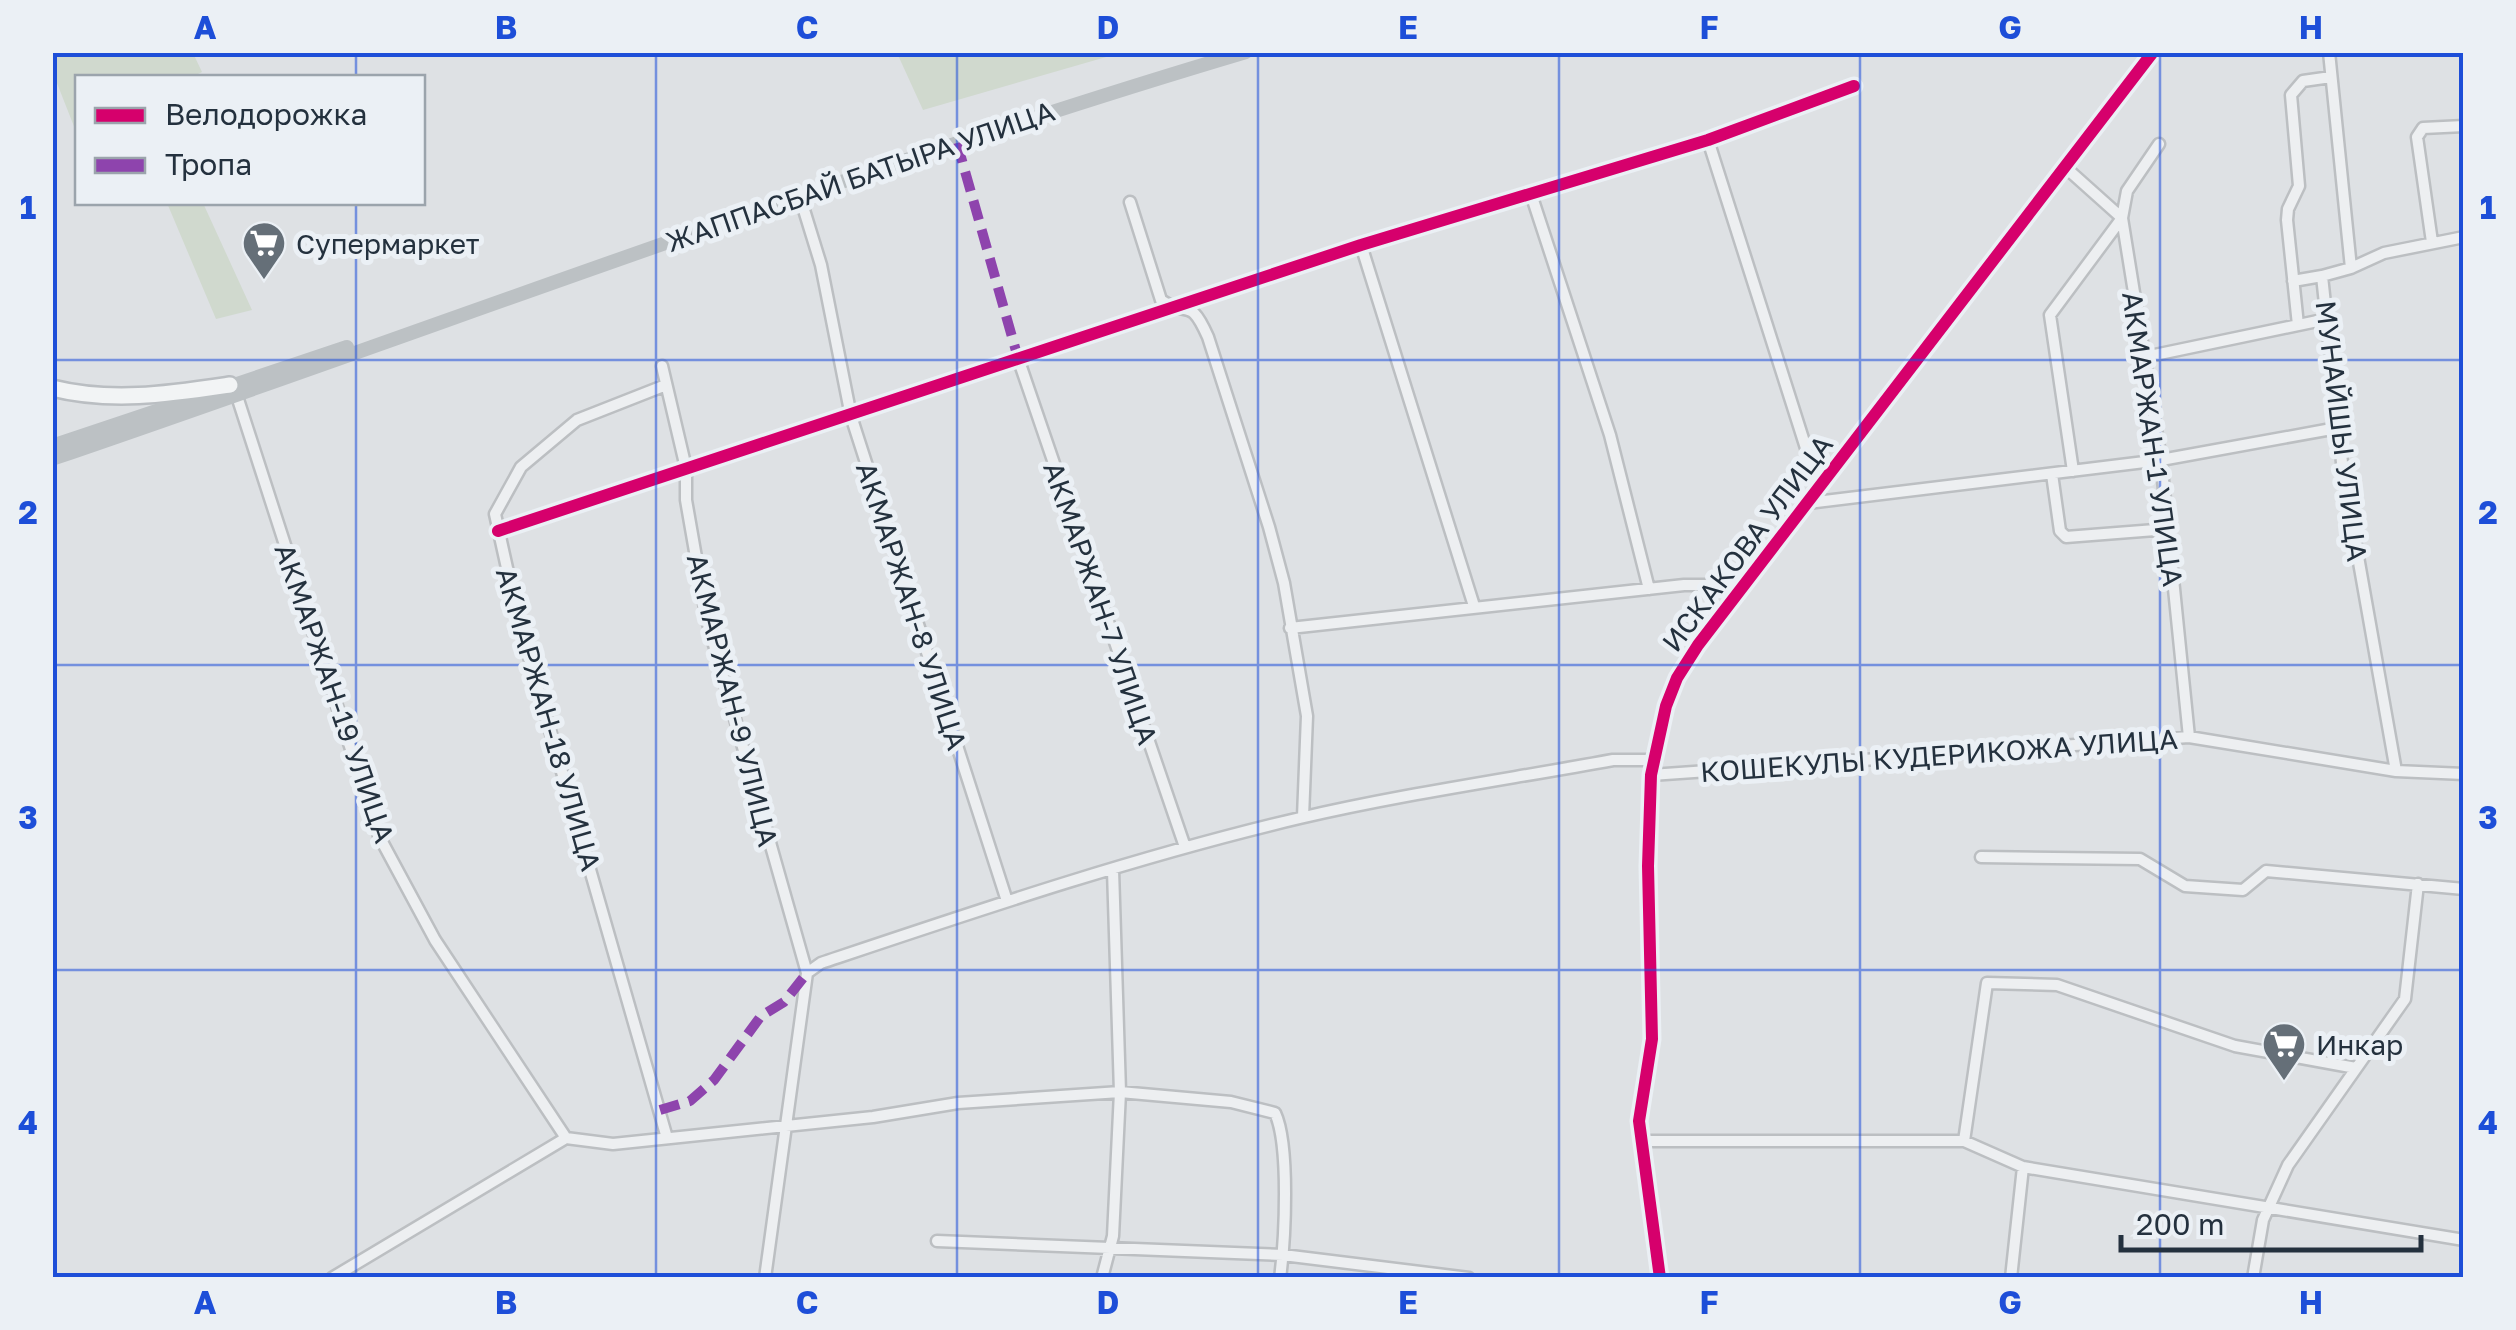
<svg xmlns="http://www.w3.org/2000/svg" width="2516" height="1330" font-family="'Golos Text',sans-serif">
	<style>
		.green { fill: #d0d9ce }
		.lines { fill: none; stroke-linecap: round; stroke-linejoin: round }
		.street-casing { stroke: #bcbfc2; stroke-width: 15 }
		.primary-casing { stroke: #babec2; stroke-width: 20 }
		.street { stroke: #edeff1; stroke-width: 10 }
		.secondary { stroke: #bcc1c4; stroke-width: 14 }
		.primary { stroke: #f2f4f5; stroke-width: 15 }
		.quiet { stroke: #8e44ad; stroke-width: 10; stroke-dasharray: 20 10; stroke-linecap: butt }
		.cycleway-casing { stroke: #ebf0f5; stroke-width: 19 }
		.cycleway { stroke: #d6006c; stroke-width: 12 }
		.grid { fill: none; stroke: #1d4ed8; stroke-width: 2.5; stroke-opacity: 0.55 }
		.labels { text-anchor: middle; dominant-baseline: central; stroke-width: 10; stroke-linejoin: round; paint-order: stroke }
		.street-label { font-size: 28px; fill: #24313e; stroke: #ebf0f5 }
		.poi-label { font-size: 28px; fill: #24313e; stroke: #ebf0f5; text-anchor: start }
		.neatline { fill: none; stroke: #1d4ed8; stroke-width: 4 }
		.grid-label { font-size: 32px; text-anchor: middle; font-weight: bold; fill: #1d4ed8 }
	</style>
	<rect width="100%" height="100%" fill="#dee1e4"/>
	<path class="green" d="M 53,52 L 193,53 L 202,72 L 190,78 L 78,78 L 77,127 L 75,129 L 53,73 Z
		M 897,53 L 1120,53 L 923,110 Z
		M 167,203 L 203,203 L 252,310 L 216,319 Z"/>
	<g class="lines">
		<g class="street-casing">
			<path id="street" d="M 2329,52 L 2351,268 L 2322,276 L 2343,472 L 2396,771
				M 1708,140 L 1819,489
				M 2065,167 L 2122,218 L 2161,460 L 2189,737
				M 1531,194 L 1610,435 L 1649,589
				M 800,197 L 821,265 L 851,416 L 1007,901
				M 1130,202 L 1161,300 C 1188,319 1189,294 1208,337 L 1269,527 L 1284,583 L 1307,716 L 1303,817
				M 2432,242 L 2417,137 L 2423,128 L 2464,126
				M 1361,245 L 1474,606
				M 2351,268 L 2384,253 L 2464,237
				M 2293,281 L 2322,276
				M 2298,325 L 2287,220 L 2288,209 L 2299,186 L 2291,95 L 2303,81 L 2331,77
				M 2145,357 L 2327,319
				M 1018,358 L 1185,847
				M 662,366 L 686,468 L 686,500 L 707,620 L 807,973 L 765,1278
				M 666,385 L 577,420 L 521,467 L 495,514 L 519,622 L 667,1138
				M 235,390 L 379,836 L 435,940 L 566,1138
				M 2073,471 L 2050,315 L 2122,218 L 2127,191 L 2159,144
				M 2052,474 L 2060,531 L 2066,537 L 2168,529
				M 1808,503 L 2161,460 L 2337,428
				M 498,531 L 1361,245 L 1708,140 L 1854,86
				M 1290,628 L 1684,585 L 1744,585
				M 1651,775 L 2189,737 L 2396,771 L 2464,774
				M 1981,857 L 2140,859 L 2185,886 L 2243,890 L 2266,871 L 2464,889
				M 807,973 L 821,963 C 979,910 1138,856 1300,818 C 1403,794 1509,779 1613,760 L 1653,760
				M 1642,1141 L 1964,1141 L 2023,1167 L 2464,1240
				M 1964,1141 L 1987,983 L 2057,985 L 2235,1046 L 2356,1068
				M 937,1241 L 1283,1255 L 1469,1278
				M 332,1278 L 566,1138 L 613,1144 L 873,1117 L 958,1103 L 1120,1092 L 1231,1102 L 1275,1113 C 1290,1145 1285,1241 1280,1278
				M 1102,1278 L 1113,1236 L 1120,1092 L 1113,870
				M 2011,1278 L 2023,1167
				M 2253,1278 L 2263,1220 L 2288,1165 L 2405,999 L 2418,884"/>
		</g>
		<g class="primary-casing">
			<path id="primary" d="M 52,388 C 112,403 169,394 230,385"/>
		</g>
		<use href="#street" class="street"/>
		<path class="secondary" d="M 52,446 L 347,347
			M 52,459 C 450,323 842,172 1246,52
			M 1660,1278 L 1639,1121 L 1652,1039 L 1648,866 L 1651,775 L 1666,706 L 1677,678 L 1698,645 L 2153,52"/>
		<use href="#primary" class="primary"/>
		<path class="quiet" d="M 957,143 L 1018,358
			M 660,1110 L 690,1101 L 714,1080 L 761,1016 L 784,1002 L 807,973"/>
		<g class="cycleway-casing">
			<path id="cycleway" d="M 498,531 L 1361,245 L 1708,140 L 1854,86
				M 1660,1278 L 1639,1121 L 1652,1039 L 1648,866 L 1651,775 L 1666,706 L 1677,678 L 1698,645 L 2153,52"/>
		</g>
		<use href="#cycleway" class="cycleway"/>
	</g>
	<path class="grid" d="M 356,52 L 356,78M 656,52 L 656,1278M 957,52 L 957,1278M 1258,52 L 1258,1278M 1559,52 L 1559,1278M 1860,52 L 1860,1278M 2160,52 L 2160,1278M 356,202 L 356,1278M 52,360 L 2464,360M 52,665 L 2464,665M 52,970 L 2464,970"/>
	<defs>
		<g id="supermarket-pin" transform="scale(2.25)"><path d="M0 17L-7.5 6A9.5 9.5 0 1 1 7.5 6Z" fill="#656f78" stroke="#ebf0f5"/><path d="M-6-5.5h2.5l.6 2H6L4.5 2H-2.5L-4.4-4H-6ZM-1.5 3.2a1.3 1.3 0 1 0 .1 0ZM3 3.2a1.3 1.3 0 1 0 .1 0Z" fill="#fff"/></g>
	</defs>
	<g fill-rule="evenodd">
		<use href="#supermarket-pin" x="264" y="243"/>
		<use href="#supermarket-pin" x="2284" y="1044"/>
	</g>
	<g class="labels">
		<g class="street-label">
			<text transform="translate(860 176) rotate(-19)">ЖАППАСБАЙ БАТЫРА УЛИЦА</text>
			<text transform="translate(2342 431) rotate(83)">МУНАЙШЫ УЛИЦА</text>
			<text transform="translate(2153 439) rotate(82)">АКМАРЖАН-1 УЛИЦА</text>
			<text transform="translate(1747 543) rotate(-53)">ИСКАКОВА УЛИЦА</text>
			<text transform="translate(1101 603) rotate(71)">АКМАРЖАН-7 УЛИЦА</text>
			<text transform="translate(912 606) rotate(72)">АКМАРЖАН-8 УЛИЦА</text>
			<text transform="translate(335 693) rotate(71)">АКМАРЖАН-19 УЛИЦА</text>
			<text transform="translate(733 700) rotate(76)">АКМАРЖАН-9 УЛИЦА</text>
			<text transform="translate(549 719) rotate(74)">АКМАРЖАН-18 УЛИЦА</text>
			<text transform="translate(1939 755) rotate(-4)">КОШЕКУЛЫ КУДЕРИКОЖА УЛИЦА</text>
		</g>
		<g class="poi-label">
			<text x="296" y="243">Супермаркет</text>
			<text x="2316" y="1044">Инкар</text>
		</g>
	</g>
	<rect width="2516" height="1330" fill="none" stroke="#ebf0f5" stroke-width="110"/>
	<rect x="75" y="75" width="350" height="130" fill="#ebf0f5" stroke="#9ba4ac" stroke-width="2.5"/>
	<rect x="95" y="108" width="50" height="15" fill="#d6006c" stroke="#9ba4ac" stroke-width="2.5"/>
	<text x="165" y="125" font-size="30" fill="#24313e">Велодорожка</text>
	<rect x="95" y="158" width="50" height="15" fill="#8e44ad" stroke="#9ba4ac" stroke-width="2.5"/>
	<text x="165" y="175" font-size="30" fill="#24313e">Тропа</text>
	<path d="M2121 1235v15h300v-15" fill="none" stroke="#24313e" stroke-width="5"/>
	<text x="2136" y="1235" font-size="30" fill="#24313e" stroke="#ebf0f5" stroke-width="8" paint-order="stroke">200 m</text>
	<rect x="55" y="55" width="2406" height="1220" class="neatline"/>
	<g class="grid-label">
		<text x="205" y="39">A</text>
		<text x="506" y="39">B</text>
		<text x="807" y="39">C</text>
		<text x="1108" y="39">D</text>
		<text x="1408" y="39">E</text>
		<text x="1709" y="39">F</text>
		<text x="2010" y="39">G</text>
		<text x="2311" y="39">H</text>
		<text x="28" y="219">1</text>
		<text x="2488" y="219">1</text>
		<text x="28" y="524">2</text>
		<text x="2488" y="524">2</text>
		<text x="28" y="829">3</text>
		<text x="2488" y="829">3</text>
		<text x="28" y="1134">4</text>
		<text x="2488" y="1134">4</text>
		<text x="205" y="1314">A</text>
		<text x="506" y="1314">B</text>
		<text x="807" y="1314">C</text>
		<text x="1108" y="1314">D</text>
		<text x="1408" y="1314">E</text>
		<text x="1709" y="1314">F</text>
		<text x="2010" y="1314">G</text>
		<text x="2311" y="1314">H</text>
	</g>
</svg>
